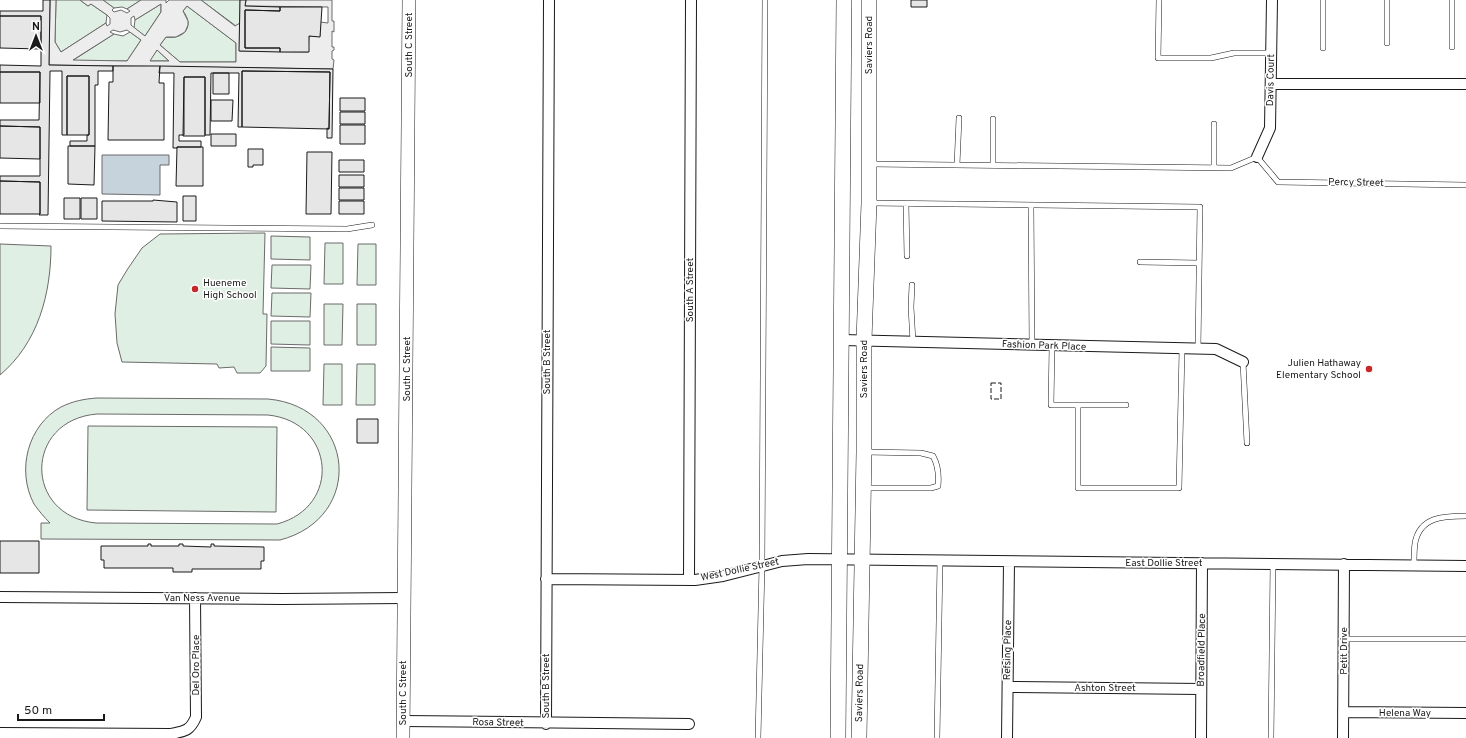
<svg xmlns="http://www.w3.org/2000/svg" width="1466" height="738" font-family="Overpass,sans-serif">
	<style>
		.green { fill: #e0efe3; stroke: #6a6a6a; fill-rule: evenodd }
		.parking { fill: #ededed; stroke: #6a6a6a; fill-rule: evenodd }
		.water { fill: #c6d2dc; stroke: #6a6a6a }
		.building { fill: #e6e6e6; stroke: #1a1a1a }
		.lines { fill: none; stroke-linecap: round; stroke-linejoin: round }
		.service-casing { stroke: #1a1a1a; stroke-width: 6 }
		.minor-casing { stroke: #1a1a1a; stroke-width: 12 }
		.tertiary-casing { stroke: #1a1a1a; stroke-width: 14 }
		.secondary-casing { stroke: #1a1a1a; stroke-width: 16 }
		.service { stroke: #fff; stroke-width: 5 }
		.minor { stroke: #fff; stroke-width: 10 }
		.tertiary { stroke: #fff; stroke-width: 13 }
		.secondary { stroke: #fff; stroke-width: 15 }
		.fence { stroke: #1a1a1a; stroke-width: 1; stroke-dasharray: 5 2; stroke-linecap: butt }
		.poi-dot { fill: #c62828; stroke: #fff; stroke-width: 1.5 }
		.labels { text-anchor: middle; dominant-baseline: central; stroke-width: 3; stroke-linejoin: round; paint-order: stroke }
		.street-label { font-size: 10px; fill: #1a1a1a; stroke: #fff }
		.poi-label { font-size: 10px; fill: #1a1a1a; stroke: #fff; text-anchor: start }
	</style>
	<rect width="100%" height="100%" fill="#fff"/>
	<path class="green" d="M 56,0 L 80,0 L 88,6 L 91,4 L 107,15 L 106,23 L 61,52 L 55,42 Z
		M 103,0 L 141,0 L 127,9 L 122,7 L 114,8 Z
		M 201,0 L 240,0 L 240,23 L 236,26 Z
		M 161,4 L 161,12 L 145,36 L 134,28 L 135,20 Z
		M 187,6 L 236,43 L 236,62 L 180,62 L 160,45 L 166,37 C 184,40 195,26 183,11 Z
		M 130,32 L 141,40 L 127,61 L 72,61 L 114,34 L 123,36 Z
		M 157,50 L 169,61 L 149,61 Z
		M 265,233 L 263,314 L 267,314 L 266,366 L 260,373 L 237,373 L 234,367 L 219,368 L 217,364 L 122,362 L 117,343 L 115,314 L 118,285 L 127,270 L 142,248 L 160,234 Z
		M 271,236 L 310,237 L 310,260 L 271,259 Z
		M 325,243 L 343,243 L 343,284 L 324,284 Z
		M 0,244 L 51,246 C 51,294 38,343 0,375 Z
		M 358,244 L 376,244 L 376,285 L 357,285 Z
		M 272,265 L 311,265 L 310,289 L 271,288 Z
		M 272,293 L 311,293 L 310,317 L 271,316 Z
		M 324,304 L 343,304 L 342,345 L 324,345 Z
		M 357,304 L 376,304 L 376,345 L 357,345 Z
		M 271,321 L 310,321 L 310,345 L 271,344 Z
		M 271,347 L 310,348 L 310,371 L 271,371 Z
		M 324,364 L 342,364 L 342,405 L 323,405 Z
		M 357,364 L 375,364 L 375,405 L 356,405 Z
		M 97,398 L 268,399 C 356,407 365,518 280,540 L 41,539 L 41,523 L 50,523 C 44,517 39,511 34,504 C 16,470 28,425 61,407 C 73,401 84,399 97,398 ZM 97,414 L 268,415 C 335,422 342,507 277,524 L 96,523 C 23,516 24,420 97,414 Z
		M 88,426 L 277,427 L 276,512 L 87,510 Z"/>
	<path class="parking" d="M 50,0 L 56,0 L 55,42 L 61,52 L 106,23 L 107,26 L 110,24 L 110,18 L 107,15 L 91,4 L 88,6 L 80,0 L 103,0 L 114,8 L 112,10 L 114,12 L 121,10 L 127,13 L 130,11 L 127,9 L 141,0 L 166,0 L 166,3 L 169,0 L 201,0 L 235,26 L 240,23 L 240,51 L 308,52 L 309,36 L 320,36 L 320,22 L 328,23 L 328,7 L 245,6 L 246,0 L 332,0 L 332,21 L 334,21 L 334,32 L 332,31 L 332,47 L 334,47 L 334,50 L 332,51 L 332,59 L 334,60 L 333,69 L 49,65 ZM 161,4 L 161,12 L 145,36 L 131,25 L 131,18 L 134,16 L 135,20 ZM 187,6 L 236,43 L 236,62 L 180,62 L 160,45 L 166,37 L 176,37 L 185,32 L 188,25 L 188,21 L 183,11 ZM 113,30 L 120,32 L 127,30 L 141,40 L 127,61 L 73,60 L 114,34 L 110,32 ZM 157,50 L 169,61 L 150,61 Z"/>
	<path class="water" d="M 102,155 L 169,155 L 169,165 L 160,165 L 160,195 L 102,194 Z"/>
	<path class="building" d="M 43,0 L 50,0 L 49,65 L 113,66 L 113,71 L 98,71 L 98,85 L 95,85 L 95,146 L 70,146 L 70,141 L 87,141 L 87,135 L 89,135 L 89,76 L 67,76 L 67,135 L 62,135 L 62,71 L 50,71 L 48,215 L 39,215 L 40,214 L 40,182 L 0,181 L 0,176 L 40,176 L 40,127 L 0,126 L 0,120 L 39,120 L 40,72 L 0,72 L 0,65 L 41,66 L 41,16 L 0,16 L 0,11 L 43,11 Z
		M 240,0 L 246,0 L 245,6 L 280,7 L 280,11 L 245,10 L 245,48 L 280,48 L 280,52 L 239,51 Z
		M 911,0 L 927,0 L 927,7 L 911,7 Z
		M 280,7 L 322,7 L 320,37 L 309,36 L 309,52 L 280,52 L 280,48 L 245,48 L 245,10 L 280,11 Z
		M 0,16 L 41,16 L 41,49 L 0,48 Z
		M 113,66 L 160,66 L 159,83 L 164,83 L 164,140 L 108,140 L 109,82 L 113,82 Z
		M 160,66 L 333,69 L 332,138 L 327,138 L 327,128 L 329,129 L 330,72 L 242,71 L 242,127 L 238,127 L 239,73 L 211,73 L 210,135 L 205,135 L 205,77 L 184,77 L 184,135 L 179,135 L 179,141 L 201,141 L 201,147 L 177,147 L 177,148 L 173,148 L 174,73 L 159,73 Z
		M 242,71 L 330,72 L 329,129 L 242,127 Z
		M 0,72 L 40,72 L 40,103 L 0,103 Z
		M 213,73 L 229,73 L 229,94 L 213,94 Z
		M 67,76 L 89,76 L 89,135 L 67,135 Z
		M 184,77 L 205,77 L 205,136 L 183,136 Z
		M 340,98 L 365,98 L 365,111 L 340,111 Z
		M 211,100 L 233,100 L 232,121 L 211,121 Z
		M 340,112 L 365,112 L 365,124 L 340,124 Z
		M 340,125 L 365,125 L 365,144 L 340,144 Z
		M 0,126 L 40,127 L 40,159 L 0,158 Z
		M 211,134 L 236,134 L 236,146 L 211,146 Z
		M 68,146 L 95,146 L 94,185 L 68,184 Z
		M 177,147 L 203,147 L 203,186 L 176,186 Z
		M 248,149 L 263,149 L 263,165 L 253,165 L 253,167 L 248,167 Z
		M 307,152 L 332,152 L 331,214 L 306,214 Z
		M 339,160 L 364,160 L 364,172 L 339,172 Z
		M 339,175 L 364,175 L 364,187 L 339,187 Z
		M 0,181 L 40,182 L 40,214 L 0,214 Z
		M 339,188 L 364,188 L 364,200 L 339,200 Z
		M 183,196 L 196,196 L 196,221 L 183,221 Z
		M 64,198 L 80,198 L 80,219 L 64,219 Z
		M 81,198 L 97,198 L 97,219 L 81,219 Z
		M 153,200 L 177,202 L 177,222 L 102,221 L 102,201 L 153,201 Z
		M 339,201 L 364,201 L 364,214 L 339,214 Z
		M 357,419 L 378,419 L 378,443 L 357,443 Z
		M 0,541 L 39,541 L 39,573 L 0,573 Z
		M 148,544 L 151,544 L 151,546 L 179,546 L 179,544 L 183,544 L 183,546 L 211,547 L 211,544 L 214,544 L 214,546 L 264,547 L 264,561 L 261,561 L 261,569 L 192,569 L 192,572 L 173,572 L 173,568 L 104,568 L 104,560 L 101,560 L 101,546 L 148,546 Z"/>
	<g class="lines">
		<g class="service-casing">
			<path id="service" d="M 1159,0 L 1158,58 L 1211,58 L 1234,53 L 1271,53
				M 1387,0 L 1387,43
				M 1452,0 L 1452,47
				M 1323,48 L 1323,0
				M 871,164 L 1231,168 L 1257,157 L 1278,182 L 1466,185
				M 957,165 L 959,118
				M 993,165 L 993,119
				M 1214,168 L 1214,124
				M 871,203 L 1200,207 L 1198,349
				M 906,204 L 907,256
				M 1031,205 L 1032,345
				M 0,226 L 347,229 L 372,225
				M 1140,262 L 1199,263
				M 912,285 L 911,307 L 913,342
				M 1052,346 L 1051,405 L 1126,405
				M 1243,362 L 1247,443
				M 1078,405 L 1078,488 L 1179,488 L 1182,349
				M 864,488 L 931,488 L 938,486 C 939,476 938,465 933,456 L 921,453 L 865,452
				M 1414,565 C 1414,558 1414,550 1415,543 C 1420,516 1445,516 1466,516
				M 1344,639 L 1466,639
				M 758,738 L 762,565 L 765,0
				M 937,738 L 940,561
				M 1271,738 L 1273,564"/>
		</g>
		<g class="minor-casing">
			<path id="minor" d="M 1272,84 L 1466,84
				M 1257,157 L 1270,128 L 1272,0
				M 842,340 L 1216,349 L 1243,362
				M 546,579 L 695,580 L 723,576 L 782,561 L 808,559 L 1466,566
				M 689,580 L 691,0
				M 0,597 L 282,599 L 404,598
				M 1008,687 L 1201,689
				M 1343,712 L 1466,713
				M 403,721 L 689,724
				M 546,724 L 549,0
				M 0,733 L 171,734 C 185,731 190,731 196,717 L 195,598
				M 1007,738 L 1009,562
				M 1201,738 L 1202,563
				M 1343,738 L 1344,564"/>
		</g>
		<g class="tertiary-casing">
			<path id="tertiary" d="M 403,738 L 409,0"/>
		</g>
		<g class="secondary-casing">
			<path id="secondary" d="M 838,738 L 844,0
				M 859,738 L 864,452 L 864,340 L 869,203 L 869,0"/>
		</g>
		<use href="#service" class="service"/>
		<use href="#minor" class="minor"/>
		<use href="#tertiary" class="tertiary"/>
		<use href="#secondary" class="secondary"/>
		<path class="fence" d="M 991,383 L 1001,383 L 1001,399 L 991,399 Z"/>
	</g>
	<g class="poi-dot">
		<circle cx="195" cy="289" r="4"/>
		<circle cx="1369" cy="369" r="4"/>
	</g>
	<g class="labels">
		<g class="street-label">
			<text transform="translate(409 45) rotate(-90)">South C Street</text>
			<text transform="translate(869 45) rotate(-90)">Saviers Road</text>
			<text transform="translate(1271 80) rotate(-89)">Davis Court</text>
			<text transform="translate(1356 183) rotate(1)">Percy Street</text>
			<text transform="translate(690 290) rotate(-90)">South A Street</text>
			<text transform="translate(1044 346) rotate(2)">Fashion Park Place</text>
			<text transform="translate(547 362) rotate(-90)">South B Street</text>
			<text transform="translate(407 369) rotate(-90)">South C Street</text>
			<text transform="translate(864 369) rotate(-90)">Saviers Road</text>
			<text x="1164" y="563">East Dollie Street</text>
			<text transform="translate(740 570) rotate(-12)">West Dollie Street</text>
			<text x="202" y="598">Van Ness Avenue</text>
			<text transform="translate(1008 650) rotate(-89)">Refsing Place</text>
			<text transform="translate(1202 650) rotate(-89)">Broadfield Place</text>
			<text transform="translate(1344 651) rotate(-90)">Petit Drive</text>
			<text transform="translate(196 665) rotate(-90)">Del Oro Place</text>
			<text transform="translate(546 686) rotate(-90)">South B Street</text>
			<text x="1105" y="688">Ashton Street</text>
			<text transform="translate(403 693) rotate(-90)">South C Street</text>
			<text transform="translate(860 693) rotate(-89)">Saviers Road</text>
			<text x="1405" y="713">Helena Way</text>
			<text transform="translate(498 723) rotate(1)">Rosa Street</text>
		</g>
		<g class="poi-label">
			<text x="203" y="283">Hueneme<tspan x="203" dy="12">High School</tspan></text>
			<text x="1361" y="363" text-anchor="end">Julien Hathaway<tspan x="1361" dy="12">Elementary School</tspan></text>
		</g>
	</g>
	<g transform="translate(36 36)" stroke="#ffffff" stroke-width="3" paint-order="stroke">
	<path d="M0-3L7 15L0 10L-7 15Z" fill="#1a1a1a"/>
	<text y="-6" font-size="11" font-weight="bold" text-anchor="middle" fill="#1a1a1a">N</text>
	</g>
	<path d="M18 714v6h86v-6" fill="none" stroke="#1a1a1a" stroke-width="2"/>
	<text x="24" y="714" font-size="12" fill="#1a1a1a" stroke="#ffffff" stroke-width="3" paint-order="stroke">50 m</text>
</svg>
